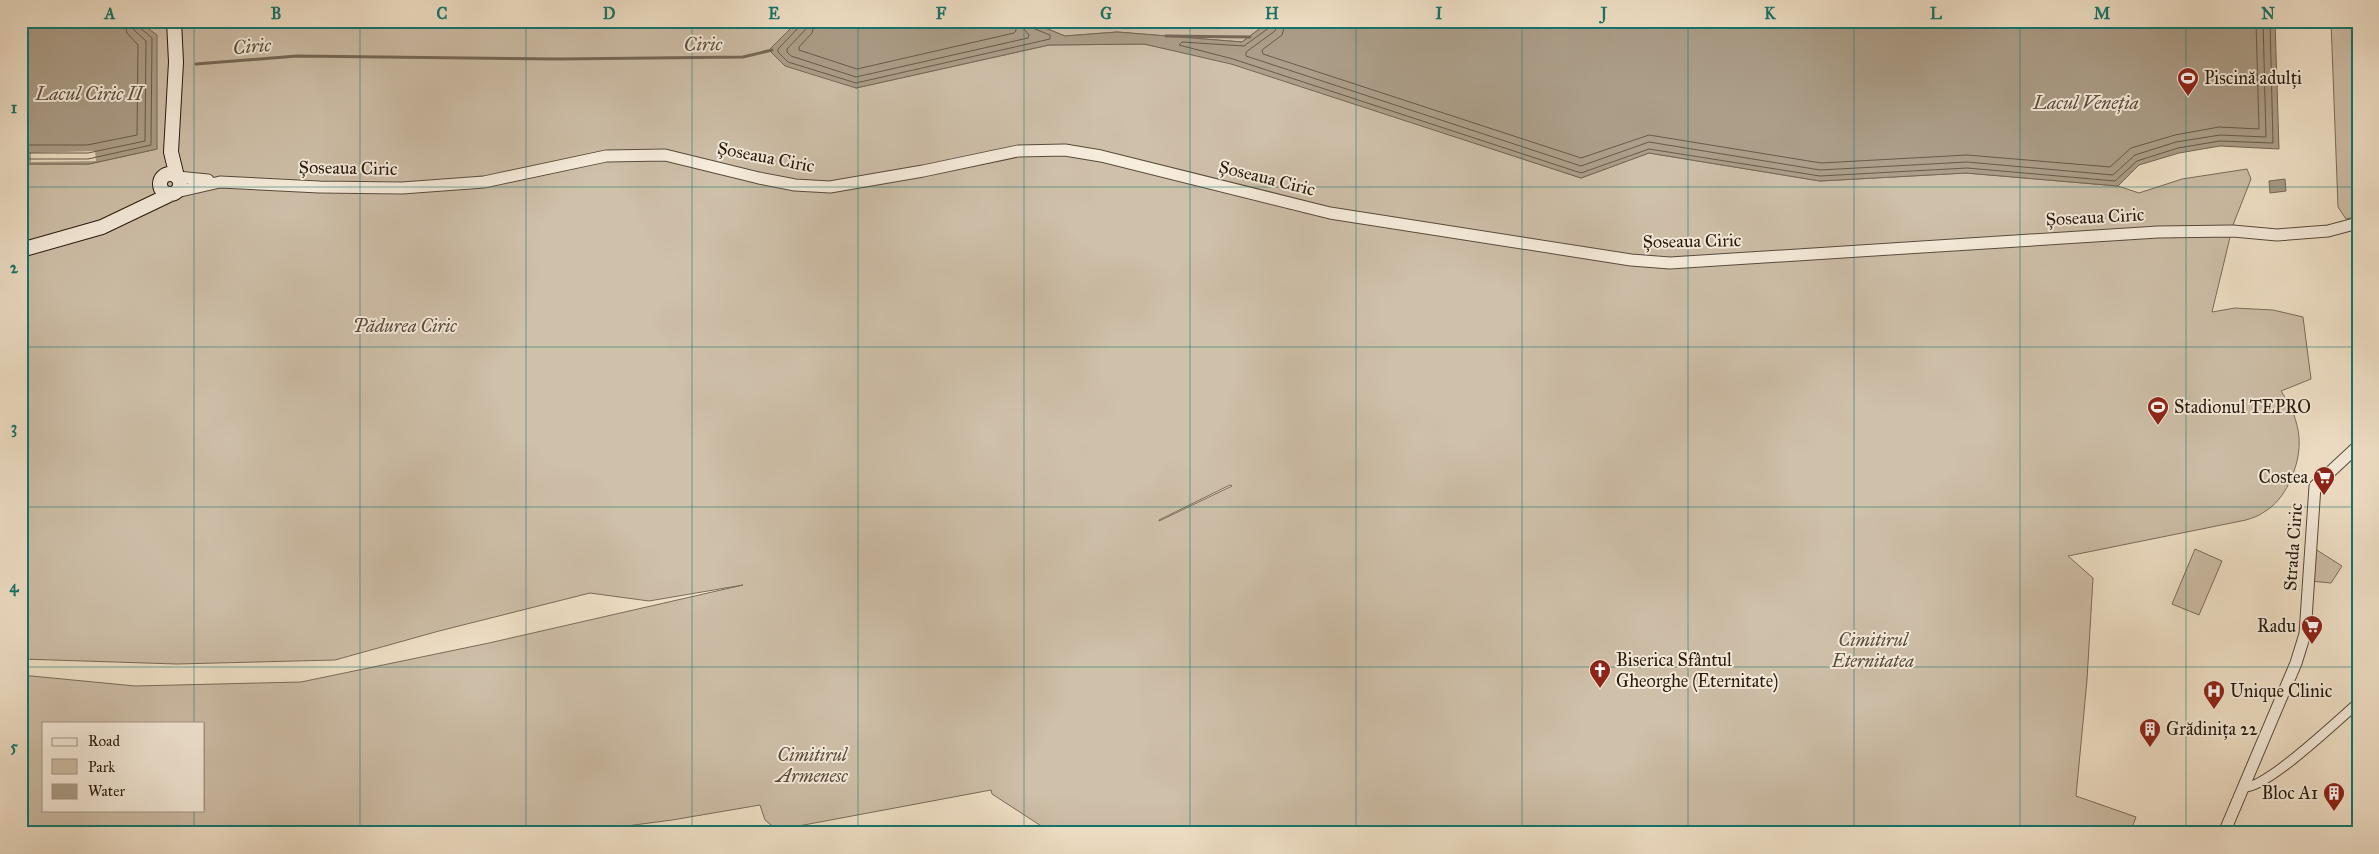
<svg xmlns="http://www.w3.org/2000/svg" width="2379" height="854" font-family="'IM FELL Great Primer',serif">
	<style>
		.green { fill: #cfc0aa; stroke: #7a6c5b; fill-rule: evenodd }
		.water { fill: #ac9e89; stroke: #766857 }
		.pier { fill: #f2e3ca }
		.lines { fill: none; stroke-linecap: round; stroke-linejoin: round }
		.shore { stroke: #685b4a; stroke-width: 1 }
		.stream { stroke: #766857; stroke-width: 3 }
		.minor-casing { stroke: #584b3c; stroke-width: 11 }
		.tertiary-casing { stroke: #584b3c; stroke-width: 13 }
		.secondary-casing { stroke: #25180c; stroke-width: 16 }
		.minor { stroke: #f7eddd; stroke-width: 9 }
		.tertiary { stroke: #f7eddd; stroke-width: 11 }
		.secondary { stroke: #f7eddd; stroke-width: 14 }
		.grid { fill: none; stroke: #0f766e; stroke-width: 1; stroke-opacity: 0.55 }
		.labels { text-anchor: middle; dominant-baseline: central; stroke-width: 4; stroke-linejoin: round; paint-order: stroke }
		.poi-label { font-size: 18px; fill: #25180c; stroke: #f7eddd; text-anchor: start }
		.street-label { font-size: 18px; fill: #25180c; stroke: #f7eddd }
		.park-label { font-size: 18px; font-style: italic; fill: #584a3b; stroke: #f7eddd }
		.water-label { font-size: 19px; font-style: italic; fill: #5b4e3e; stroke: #f7eddd }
		.neatline { fill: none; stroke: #0f766e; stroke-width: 2 }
		.grid-label { font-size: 16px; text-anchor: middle; font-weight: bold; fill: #0f766e }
	</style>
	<rect width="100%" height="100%" fill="#f2e3ca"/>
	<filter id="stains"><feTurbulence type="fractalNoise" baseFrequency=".004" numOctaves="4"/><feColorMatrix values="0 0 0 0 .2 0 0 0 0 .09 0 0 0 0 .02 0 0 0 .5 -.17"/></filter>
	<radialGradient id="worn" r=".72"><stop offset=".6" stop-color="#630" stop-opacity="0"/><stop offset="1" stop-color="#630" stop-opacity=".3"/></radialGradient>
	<path class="green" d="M 138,21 L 798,21 L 769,50 L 856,88 L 1049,45 L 1144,44 L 1231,63 L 1581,178 L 1649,153 L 1820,181 L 1966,173 L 2118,186 L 2139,193 L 2182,179 L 2247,169 L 2251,179 L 2233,225 L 2212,312 L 2235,308 L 2273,310 L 2303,317 L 2311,379 L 2281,391 C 2302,422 2305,450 2289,483 C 2284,494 2275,506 2264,512 C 2259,516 2252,518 2246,520 L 2068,556 L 2093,578 L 2087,680 L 2076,796 L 2136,817 L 2130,833 L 1052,833 L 992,794 L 991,790 L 777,830 L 765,820 L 760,805 L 672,820 L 574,833 L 21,833 L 21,675 L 135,686 L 301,682 L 489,643 L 743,585 L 649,601 L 590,593 L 439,631 L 335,660 L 177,664 L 21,659 L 21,164 L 89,164 L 157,149 L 142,23 ZM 1230,485 L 1232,486 L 1159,521 L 1159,520 ZM 44,723 L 204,723 L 204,810 L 44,810 Z
		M 1028,21 L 1270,21 L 1242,42 L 1117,32 L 1065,36 Z
		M 2331,21 L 2358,21 L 2358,216 L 2346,219 L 2338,207 Z
		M 2312,547 L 2342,566 L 2331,583 L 2310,581 Z
		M 2195,549 L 2222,561 L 2199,615 L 2172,604 Z"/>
	<path class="water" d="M 21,21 L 138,21 L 157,35 L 157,149 L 89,164 L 21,164 Z
		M 798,21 L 1028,21 L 1065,36 L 1117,32 L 1242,42 L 1270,21 L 2275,21 L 2279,149 L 2220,146 L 2179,153 L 2139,165 L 2118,186 L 1966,173 L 1820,181 L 1649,153 L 1581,178 L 1231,64 L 1144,44 L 1049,45 L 856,88 L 785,66 L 769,50 Z
		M 2285,179 L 2286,191 L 2270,193 L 2269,181 Z"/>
	<path class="pier" d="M 95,151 L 96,161 L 31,162 L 31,153 Z"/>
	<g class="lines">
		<path class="shore" d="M 801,21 L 800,26 L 778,49 L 778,52 L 788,62 L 856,83 L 1050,39 L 1050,35 L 1030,27 L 1028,21
			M 808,21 L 805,30 L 787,49 L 787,52 L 791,56 L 856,77 L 1028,38 L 1029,35 L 1023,28 L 1022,21
			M 815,21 L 812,33 L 799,47 L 799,50 L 857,69 L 1014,33 L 1016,31 L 1015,21
			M 1272,21 L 1270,27 L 1244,46 L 1182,42 L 1179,45 L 1233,59 L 1581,173 L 1649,149 L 1820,176 L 1967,168 L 2115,181 L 2137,161 L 2178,148 L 2220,141 L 2273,143 L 2270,21
			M 1278,21 L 1275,31 L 1246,52 L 1246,56 L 1581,166 L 1649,142 L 1820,170 L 1967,162 L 2113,175 L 2135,155 L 2176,142 L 2220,135 L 2266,137 L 2263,21
			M 1286,21 L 1282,35 L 1262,50 L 1263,54 L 1581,158 L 1649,135 L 1821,163 L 1967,155 L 2110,167 L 2131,148 L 2175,135 L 2219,127 L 2259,129 L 2256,21
			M 21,145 L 87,145 L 137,135 L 138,45 L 127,33 L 124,21
			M 21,153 L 88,153 L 145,141 L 146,41 L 134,30 L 131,21
			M 21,159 L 88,159 L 151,145 L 152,38 L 139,27 L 137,21"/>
		<path class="stream" d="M 1166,36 L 1250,37
			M 196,64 L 297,56 L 559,59 L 743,57 L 772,50"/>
		<g class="minor-casing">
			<path id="minor" d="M 2245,787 C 2267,788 2338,720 2358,703"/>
		</g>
		<g class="tertiary-casing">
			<path id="tertiary" d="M 177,177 L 208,180
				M 176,192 L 220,182 L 319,187 L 402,188 L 484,182 L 606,156 L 665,155 L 759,178 L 795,185 L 830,187 L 923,171 L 1018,151 L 1065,150 L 1101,156 L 1330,213 L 1631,260 L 1670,263 L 2158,232 L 2233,231 L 2277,235 L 2328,231 L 2358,223
				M 2224,833 L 2296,663 L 2305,634 L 2315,486 L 2358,446"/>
		</g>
		<g class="secondary-casing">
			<path id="secondary" d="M 174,21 L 176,62 L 171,152 L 177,177
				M160 184a10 10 0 1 1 20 0a10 10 0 1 1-20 0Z
				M 21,250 L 102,227 L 169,195"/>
		</g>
		<use href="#minor" class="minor"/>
		<use href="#tertiary" class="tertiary"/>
		<use href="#secondary" class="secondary"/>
	</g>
	<path class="grid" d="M 194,21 L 194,723M 360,21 L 360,833M 526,21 L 526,833M 692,21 L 692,833M 858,21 L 858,833M 1024,21 L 1024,833M 1190,21 L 1190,833M 1356,21 L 1356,833M 1522,21 L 1522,833M 1688,21 L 1688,833M 1854,21 L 1854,833M 2020,21 L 2020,833M 2186,21 L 2186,833M 21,187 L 2358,187M 21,347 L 2358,347M 21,507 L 2358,507M 21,667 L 2358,667M 194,810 L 194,833"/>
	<defs>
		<g id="stadium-pin" transform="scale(1.125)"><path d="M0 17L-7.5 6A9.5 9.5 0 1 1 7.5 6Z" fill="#8f2418" stroke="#f7eddd"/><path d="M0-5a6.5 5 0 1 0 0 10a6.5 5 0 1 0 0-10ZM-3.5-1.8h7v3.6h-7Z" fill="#fff"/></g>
		<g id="supermarket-pin" transform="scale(1.125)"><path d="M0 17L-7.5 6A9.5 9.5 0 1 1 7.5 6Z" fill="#8f2418" stroke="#f7eddd"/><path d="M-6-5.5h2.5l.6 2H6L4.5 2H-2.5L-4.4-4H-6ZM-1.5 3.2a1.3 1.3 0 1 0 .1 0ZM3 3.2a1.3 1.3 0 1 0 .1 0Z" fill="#fff"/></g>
		<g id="church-pin" transform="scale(1.125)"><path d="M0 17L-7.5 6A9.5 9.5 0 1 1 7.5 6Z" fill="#8f2418" stroke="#f7eddd"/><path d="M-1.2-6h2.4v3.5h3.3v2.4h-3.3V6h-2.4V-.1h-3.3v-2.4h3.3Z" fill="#fff"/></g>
		<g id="hospital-pin" transform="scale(1.125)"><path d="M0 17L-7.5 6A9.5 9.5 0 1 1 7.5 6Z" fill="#8f2418" stroke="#f7eddd"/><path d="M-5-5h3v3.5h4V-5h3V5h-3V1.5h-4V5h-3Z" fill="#fff"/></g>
		<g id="building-pin" transform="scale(1.125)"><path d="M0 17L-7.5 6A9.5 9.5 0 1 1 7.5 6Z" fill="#8f2418" stroke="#f7eddd"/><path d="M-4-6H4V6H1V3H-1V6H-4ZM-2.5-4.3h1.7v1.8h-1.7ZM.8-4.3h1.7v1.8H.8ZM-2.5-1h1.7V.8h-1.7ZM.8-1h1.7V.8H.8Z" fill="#fff"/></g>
	</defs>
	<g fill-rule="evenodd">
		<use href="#stadium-pin" x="2188" y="78"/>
		<use href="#stadium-pin" x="2158" y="407"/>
		<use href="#supermarket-pin" x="2324" y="477"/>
		<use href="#supermarket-pin" x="2312" y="626"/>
		<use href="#church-pin" x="1600" y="670"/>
		<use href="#hospital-pin" x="2214" y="691"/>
		<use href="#building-pin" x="2150" y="729"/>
		<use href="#building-pin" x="2334" y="793"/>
	</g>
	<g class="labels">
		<g class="poi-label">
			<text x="2204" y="78">Piscină adulți</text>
			<text x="2174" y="407">Stadionul TEPRO</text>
			<text x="2308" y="477" text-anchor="end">Costea</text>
			<text x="2296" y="626" text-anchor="end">Radu</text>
			<text x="1616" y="660">Biserica Sfântul<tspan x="1616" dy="21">Gheorghe (Eternitate)</tspan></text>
			<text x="2230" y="691">Unique Clinic</text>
			<text x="2166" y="729">Grădinița 22</text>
			<text x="2318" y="793" text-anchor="end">Bloc A1</text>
		</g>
		<g class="street-label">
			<text transform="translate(766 157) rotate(11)">Șoseaua Ciric</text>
			<text transform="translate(348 168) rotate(1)">Șoseaua Ciric</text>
			<text transform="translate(1267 178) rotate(14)">Șoseaua Ciric</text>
			<text transform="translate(2095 217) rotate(-3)">Șoseaua Ciric</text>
			<text transform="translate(1692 241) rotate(-1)">Șoseaua Ciric</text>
			<text transform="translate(2293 547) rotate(-86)">Strada Ciric</text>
		</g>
		<g class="park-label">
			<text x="405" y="326">Pădurea Ciric</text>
			<text x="1873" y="640">Cimitirul<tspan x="1873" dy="21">Eternitatea</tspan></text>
			<text x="812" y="755">Cimitirul<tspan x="812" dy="21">Armenesc</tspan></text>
		</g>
		<g class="water-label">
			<text transform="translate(703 44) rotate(-1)">Ciric</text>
			<text transform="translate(252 46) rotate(-5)">Ciric</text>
			<text x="89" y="93">Lacul Ciric II</text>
			<text x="2086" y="102">Lacul Veneția</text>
		</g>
	</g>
	<rect width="2379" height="854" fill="none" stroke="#f2e3ca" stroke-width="55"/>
	<rect x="42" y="722" width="162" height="90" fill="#f7eddd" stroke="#a39889"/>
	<rect x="52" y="738" width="25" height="8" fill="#f7eddd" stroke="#a39889"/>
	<text x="88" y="746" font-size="15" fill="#25180c">Road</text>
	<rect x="52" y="759" width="25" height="15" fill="#cfc0aa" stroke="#a39889"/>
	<text x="88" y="772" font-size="15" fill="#25180c">Park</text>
	<rect x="52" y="784" width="25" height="15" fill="#ac9e89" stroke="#a39889"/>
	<text x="88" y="796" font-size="15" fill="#25180c">Water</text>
	<rect x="28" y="28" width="2324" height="798" class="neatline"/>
	<g class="grid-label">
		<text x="110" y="19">A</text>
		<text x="276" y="19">B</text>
		<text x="442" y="19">C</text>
		<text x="609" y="19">D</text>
		<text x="774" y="19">E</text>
		<text x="941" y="19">F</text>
		<text x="1106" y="19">G</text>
		<text x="1272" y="19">H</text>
		<text x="1439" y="19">I</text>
		<text x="1604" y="19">J</text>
		<text x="1770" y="19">K</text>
		<text x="1936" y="19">L</text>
		<text x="2102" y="19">M</text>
		<text x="2268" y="19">N</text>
		<text x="14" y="113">1</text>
		<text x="14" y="273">2</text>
		<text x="14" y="433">3</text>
		<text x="14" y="592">4</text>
		<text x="14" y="752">5</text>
	</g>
	<rect width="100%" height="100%" filter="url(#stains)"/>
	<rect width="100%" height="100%" fill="url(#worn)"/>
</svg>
